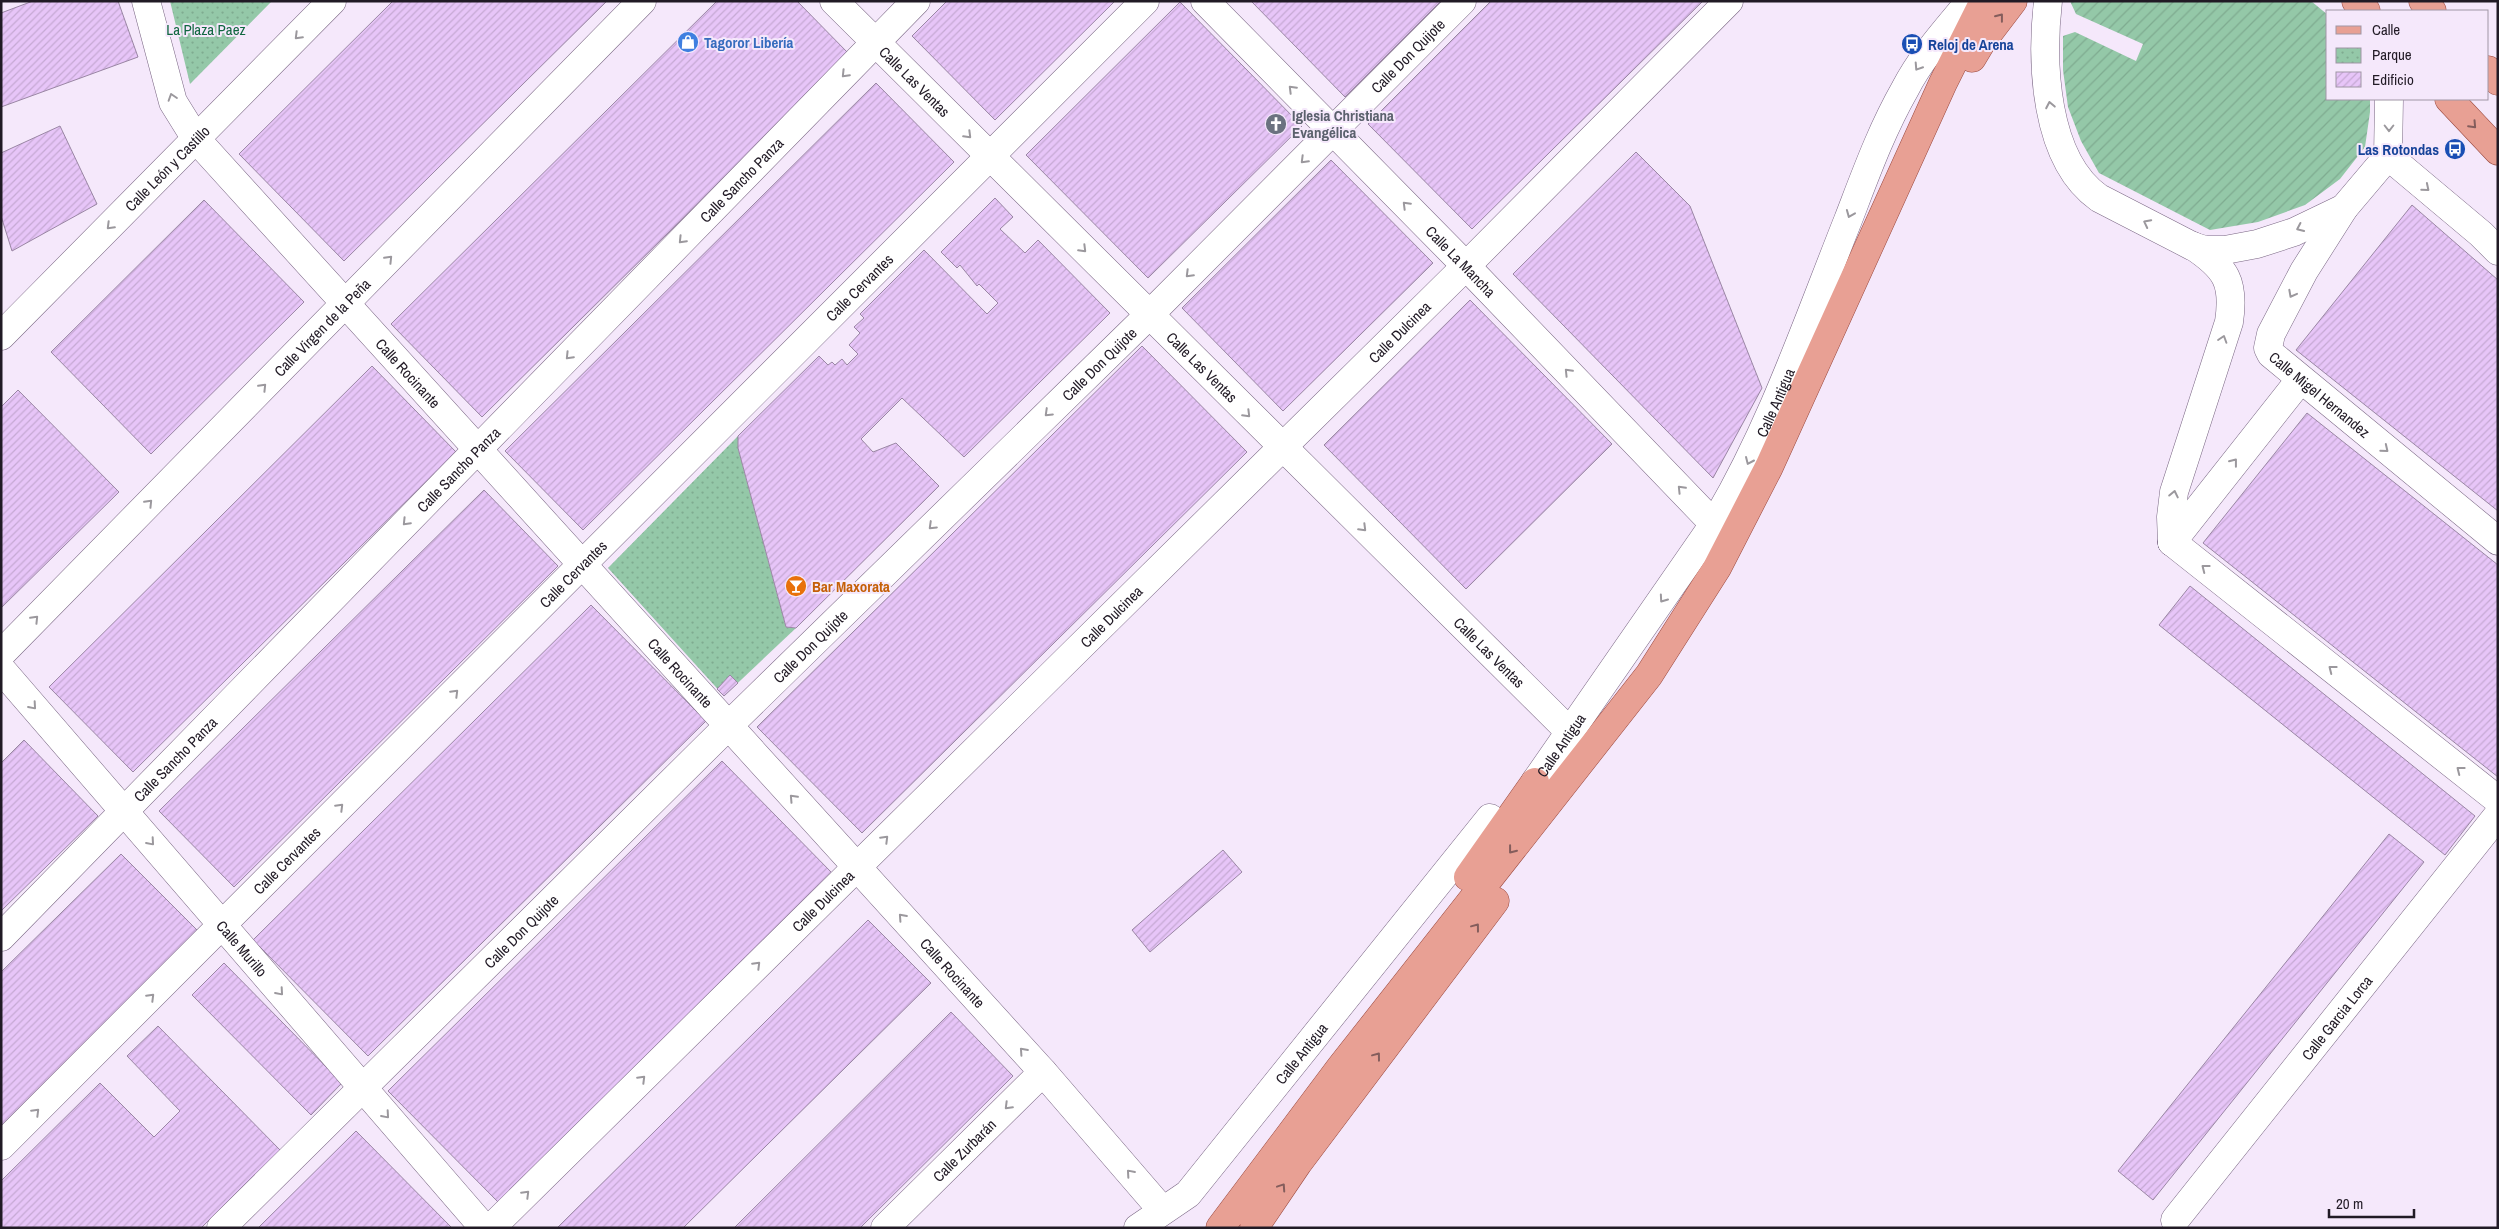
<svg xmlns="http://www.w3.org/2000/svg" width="2499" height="1229" font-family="'Archivo Narrow',sans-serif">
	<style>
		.park { fill: url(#park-dots) }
		.garden { fill: url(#garden-furrows) }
		.building { fill: url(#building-hatch); stroke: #9a86a4 }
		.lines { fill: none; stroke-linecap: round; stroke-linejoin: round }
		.minor-casing { stroke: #796683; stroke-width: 29 }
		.major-casing { stroke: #99483e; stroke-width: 29 }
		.minor { stroke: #fff; stroke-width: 28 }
		.major { stroke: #e8a094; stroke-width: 28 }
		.oneway { stroke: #845d5c }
		.oneway2 { stroke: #9b989d }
		.labels { text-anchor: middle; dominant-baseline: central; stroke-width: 4; stroke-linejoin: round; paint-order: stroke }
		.park-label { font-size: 15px; fill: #106740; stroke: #f5e8fb }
		.shop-label { font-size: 15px; font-weight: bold; fill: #366cbe; stroke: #f5e8fb; text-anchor: start }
		.transit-label { font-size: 15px; font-weight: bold; fill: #164399; stroke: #f5e8fb; text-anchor: start }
		.street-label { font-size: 15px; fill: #211a25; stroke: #f5e8fb }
		.worship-label { font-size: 15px; font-weight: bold; fill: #5b616d; stroke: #f5e8fb; text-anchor: start }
		.food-label { font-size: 15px; font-weight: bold; fill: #c56008; stroke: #f5e8fb; text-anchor: start }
	</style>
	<defs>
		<pattern id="park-dots" width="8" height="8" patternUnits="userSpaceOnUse" patternTransform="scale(1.25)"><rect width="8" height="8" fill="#94c8a8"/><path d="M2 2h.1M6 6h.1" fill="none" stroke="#7fab90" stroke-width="1.8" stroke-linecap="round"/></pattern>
		<pattern id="garden-furrows" width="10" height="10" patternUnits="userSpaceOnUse" patternTransform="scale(1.25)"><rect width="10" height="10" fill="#94c8a8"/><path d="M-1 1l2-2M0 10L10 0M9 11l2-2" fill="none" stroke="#7fab90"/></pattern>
		<pattern id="building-hatch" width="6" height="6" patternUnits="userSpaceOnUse" patternTransform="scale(1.25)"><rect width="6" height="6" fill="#e7c5f8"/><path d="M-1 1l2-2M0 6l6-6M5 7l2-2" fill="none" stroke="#c6a9d4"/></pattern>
	</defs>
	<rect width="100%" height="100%" fill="#f5e8fb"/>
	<path class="park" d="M 170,1 L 272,1 L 190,84 Z
		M 738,436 L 738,448 L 786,627 L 796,628 L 724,696 L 608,568 Z"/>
	<path class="garden" d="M 2070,1 L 2311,1 L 2328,15 L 2328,99 L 2370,99 L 2370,112 L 2365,147 L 2340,179 L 2305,205 L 2258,222 L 2210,230 L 2099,173 L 2081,141 L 2068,107 L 2063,70 L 2063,36 L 2075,32 L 2136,61 L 2143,44 L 2076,14 Z"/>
	<path class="building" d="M 33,1 L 118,1 L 138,57 L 1,107 L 1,13 Z
		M 393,1 L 607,1 L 344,261 L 239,154 Z
		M 717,1 L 797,1 L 849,54 L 482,417 L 391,324 Z
		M 947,1 L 1115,1 L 995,120 L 912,36 Z
		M 1251,1 L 1441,1 L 1345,97 Z
		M 1491,1 L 1703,1 L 1472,229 L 1368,124 Z
		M 1180,2 L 1302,126 L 1148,278 L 1026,155 Z
		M 876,83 L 954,162 L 583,530 L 505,451 Z
		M 60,126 L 97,204 L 12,251 L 1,216 L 1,153 Z
		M 1636,152 L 1690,206 L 1762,388 L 1713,478 L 1513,274 Z
		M 1331,160 L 1433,263 L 1283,411 L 1182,308 Z
		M 995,198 L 1013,217 L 1000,229 L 1025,253 L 1038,240 L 1110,313 L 964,457 L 902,398 L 861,439 L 873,452 L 896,443 L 939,486 L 796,628 L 786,627 L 738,448 L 738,436 L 819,356 L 828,365 L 832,362 L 835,365 L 842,359 L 847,365 L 858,354 L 849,345 L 860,333 L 854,327 L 864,318 L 860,314 L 924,250 L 987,314 L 998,303 L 979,284 L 977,286 L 960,265 L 957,268 L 941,252 Z
		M 204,200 L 304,302 L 151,454 L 51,352 Z
		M 2412,205 L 2498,280 L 2498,511 L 2296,350 Z
		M 1470,300 L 1612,444 L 1466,589 L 1324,445 Z
		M 1142,346 L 1247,452 L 862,833 L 757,727 Z
		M 372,366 L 456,452 L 133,772 L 49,687 Z
		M 18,390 L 119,492 L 1,608 L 1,407 Z
		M 2307,413 L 2498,565 L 2498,777 L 2203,543 Z
		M 484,490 L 558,566 L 234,887 L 159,811 Z
		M 2190,586 L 2475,816 L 2445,855 L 2159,625 Z
		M 591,605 L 706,721 L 368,1056 L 253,940 Z
		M 730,675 L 738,683 L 724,696 L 717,689 Z
		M 24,740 L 98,816 L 1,911 L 1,763 Z
		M 722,761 L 832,873 L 499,1203 L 388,1091 Z
		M 2389,834 L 2424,862 L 2153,1200 L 2118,1171 Z
		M 1223,850 L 1242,872 L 1150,952 L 1132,930 Z
		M 121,854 L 198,931 L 1,1126 L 1,972 Z
		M 868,920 L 931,983 L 683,1228 L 557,1228 Z
		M 224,963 L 342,1083 L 311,1115 L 192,995 Z
		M 951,1012 L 1013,1076 L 860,1228 L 734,1228 Z
		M 158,1026 L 280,1150 L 201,1228 L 1,1228 L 1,1181 L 100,1083 L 154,1137 L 180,1111 L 127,1056 Z
		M 356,1131 L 452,1228 L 258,1228 Z"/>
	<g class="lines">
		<g class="minor-casing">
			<g id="minor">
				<path id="s1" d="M 146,1 L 173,102 L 196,139 L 1043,1072 L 1162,1210"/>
				<path id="s2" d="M 834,1 L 1570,732"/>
				<path id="s3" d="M 1205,1 L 1466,266 L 1714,524"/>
				<path d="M 2048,1 C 2041,62 2044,159 2099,198 L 2192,246 L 2205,250 L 2225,250 L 2257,244 L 2294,232 L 2344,208 L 2388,156 L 2389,99"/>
				<path d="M 2388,156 L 2481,234 L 2498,251"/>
				<path id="s4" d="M 2344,208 L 2304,271 L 2271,334 L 2268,348 L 2271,354 L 2498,541"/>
				<path id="s5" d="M 1,336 L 332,1"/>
				<path d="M 2172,542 L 2498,800"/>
				<path d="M 2172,542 L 2171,517 L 2174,492 L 2229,322 C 2235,282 2226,268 2193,246"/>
				<path d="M 2172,542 L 2300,380"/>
				<path id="s6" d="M 1,654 L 642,1"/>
				<path id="s7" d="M 1,669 L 484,1228"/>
				<path id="s8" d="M 1535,782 L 1714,524 C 1771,429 1807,323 1848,220 C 1865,176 1881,131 1905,89 C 1922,56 1947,29 1970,1"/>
				<path id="s9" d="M 1,937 L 916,1"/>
				<path id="s10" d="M 1,1146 L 1145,1"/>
				<path id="s11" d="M 2175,1220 L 2498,815"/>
				<path id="s12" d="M 221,1228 L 727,727 L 1149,315 L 1462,1"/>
				<path id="s13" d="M 491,1228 L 1466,266 L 1729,1"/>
				<path id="s14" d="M 885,1228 L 1043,1072"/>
				<path id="s15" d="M 1138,1228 L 1188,1194 L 1490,818"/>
			</g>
		</g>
		<g class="major-casing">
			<path id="major" d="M 2356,1 L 2366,11
				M 2423,1 L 2432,11
				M 1972,58 L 1981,43 L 2013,1
				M 2488,70 L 2498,81
				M 2449,99 L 2498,151
				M 1468,877 L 1535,782
				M 1220,1228 L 1340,1068 L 1649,675 L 1717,568 L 1769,467 L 1943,83 L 1984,1
				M 1254,1228 L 1298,1163 L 1495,901"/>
		</g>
		<use href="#minor" class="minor"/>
		<use href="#major" class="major"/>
	</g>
	<defs><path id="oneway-chevron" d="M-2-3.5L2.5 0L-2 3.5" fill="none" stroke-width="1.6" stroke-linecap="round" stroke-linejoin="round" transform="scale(1.25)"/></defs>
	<g class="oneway">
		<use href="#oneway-chevron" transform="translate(2000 17) rotate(-52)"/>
		<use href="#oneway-chevron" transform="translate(2473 125) rotate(47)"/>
		<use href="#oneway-chevron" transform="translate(1512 850) rotate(128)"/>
		<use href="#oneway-chevron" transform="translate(1476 927) rotate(-53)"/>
		<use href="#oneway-chevron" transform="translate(1377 1056) rotate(-53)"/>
		<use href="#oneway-chevron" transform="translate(1282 1187) rotate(-56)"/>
	</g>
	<g class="oneway2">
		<use href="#oneway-chevron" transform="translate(298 36) rotate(135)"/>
		<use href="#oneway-chevron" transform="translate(1918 67) rotate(123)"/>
		<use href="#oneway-chevron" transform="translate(845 74) rotate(134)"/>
		<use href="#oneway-chevron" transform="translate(1292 89) rotate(-135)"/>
		<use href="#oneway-chevron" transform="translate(172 97) rotate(-108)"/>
		<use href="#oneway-chevron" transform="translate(2050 105) rotate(-101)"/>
		<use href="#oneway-chevron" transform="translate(2389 128) rotate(90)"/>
		<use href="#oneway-chevron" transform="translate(968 135) rotate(45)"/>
		<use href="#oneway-chevron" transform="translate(1304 160) rotate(135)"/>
		<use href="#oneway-chevron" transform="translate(2426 188) rotate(40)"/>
		<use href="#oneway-chevron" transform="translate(1406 205) rotate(-135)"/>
		<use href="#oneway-chevron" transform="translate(1850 214) rotate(112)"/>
		<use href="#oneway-chevron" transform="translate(2147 223) rotate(-153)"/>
		<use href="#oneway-chevron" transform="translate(110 226) rotate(135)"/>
		<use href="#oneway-chevron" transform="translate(2300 228) rotate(155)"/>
		<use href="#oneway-chevron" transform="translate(682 240) rotate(134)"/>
		<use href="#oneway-chevron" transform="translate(1083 249) rotate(45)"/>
		<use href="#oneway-chevron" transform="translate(389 259) rotate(-46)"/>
		<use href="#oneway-chevron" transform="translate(1189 274) rotate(135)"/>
		<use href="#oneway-chevron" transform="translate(2292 294) rotate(118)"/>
		<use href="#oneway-chevron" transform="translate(2223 339) rotate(-72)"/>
		<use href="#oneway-chevron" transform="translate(569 356) rotate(134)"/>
		<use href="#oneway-chevron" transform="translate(1568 372) rotate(-134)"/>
		<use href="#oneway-chevron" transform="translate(263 387) rotate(-46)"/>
		<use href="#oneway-chevron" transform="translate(1048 413) rotate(136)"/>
		<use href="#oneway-chevron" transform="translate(1247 414) rotate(45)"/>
		<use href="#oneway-chevron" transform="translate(2385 449) rotate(39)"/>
		<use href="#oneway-chevron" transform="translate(1749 461) rotate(114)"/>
		<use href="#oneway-chevron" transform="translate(2234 462) rotate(-52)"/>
		<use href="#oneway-chevron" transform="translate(1681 489) rotate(-134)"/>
		<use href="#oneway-chevron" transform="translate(2174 494) rotate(-78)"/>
		<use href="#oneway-chevron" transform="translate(149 503) rotate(-46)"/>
		<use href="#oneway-chevron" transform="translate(406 522) rotate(134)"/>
		<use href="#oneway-chevron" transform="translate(932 526) rotate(136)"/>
		<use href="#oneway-chevron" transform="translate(1363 528) rotate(45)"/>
		<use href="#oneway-chevron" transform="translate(2205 568) rotate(-142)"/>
		<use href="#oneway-chevron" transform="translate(1663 599) rotate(125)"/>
		<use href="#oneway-chevron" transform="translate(35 619) rotate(-46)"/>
		<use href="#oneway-chevron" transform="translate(2332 669) rotate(-142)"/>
		<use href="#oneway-chevron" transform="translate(455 693) rotate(-45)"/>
		<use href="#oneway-chevron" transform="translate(33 706) rotate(49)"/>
		<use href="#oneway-chevron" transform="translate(2460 770) rotate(-142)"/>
		<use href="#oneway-chevron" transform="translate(793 798) rotate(-133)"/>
		<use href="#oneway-chevron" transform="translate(340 807) rotate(-45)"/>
		<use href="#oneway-chevron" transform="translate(885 839) rotate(-45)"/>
		<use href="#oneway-chevron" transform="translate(151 842) rotate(49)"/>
		<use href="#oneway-chevron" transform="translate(902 917) rotate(-132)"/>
		<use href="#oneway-chevron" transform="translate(757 965) rotate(-45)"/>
		<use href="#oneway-chevron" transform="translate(280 992) rotate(49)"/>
		<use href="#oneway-chevron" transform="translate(151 997) rotate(-45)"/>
		<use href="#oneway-chevron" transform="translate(1023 1051) rotate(-132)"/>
		<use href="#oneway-chevron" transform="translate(642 1079) rotate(-45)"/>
		<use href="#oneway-chevron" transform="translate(1008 1106) rotate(135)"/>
		<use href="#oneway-chevron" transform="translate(36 1112) rotate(-45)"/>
		<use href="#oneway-chevron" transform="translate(386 1115) rotate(49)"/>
		<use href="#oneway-chevron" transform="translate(1130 1173) rotate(-131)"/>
		<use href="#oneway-chevron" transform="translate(526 1194) rotate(-45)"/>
	</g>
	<defs>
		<g id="shop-disc" transform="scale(1.125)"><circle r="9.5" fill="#3f7fe0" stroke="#f5e8fb"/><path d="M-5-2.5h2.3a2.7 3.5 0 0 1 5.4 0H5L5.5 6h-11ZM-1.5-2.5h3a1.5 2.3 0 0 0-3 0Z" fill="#fff"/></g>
		<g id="bus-disc" transform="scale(1.125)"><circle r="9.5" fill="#1a4fb4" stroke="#f5e8fb"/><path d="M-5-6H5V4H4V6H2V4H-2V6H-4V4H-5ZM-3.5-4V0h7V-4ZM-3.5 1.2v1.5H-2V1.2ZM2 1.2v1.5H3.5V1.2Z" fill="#fff"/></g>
		<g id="church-disc" transform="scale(1.125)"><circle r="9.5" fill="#6b7280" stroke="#f5e8fb"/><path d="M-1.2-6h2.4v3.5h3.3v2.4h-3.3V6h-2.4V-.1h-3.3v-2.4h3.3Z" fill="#fff"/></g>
		<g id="bar-disc" transform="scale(1.125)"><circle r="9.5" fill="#e8710a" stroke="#f5e8fb"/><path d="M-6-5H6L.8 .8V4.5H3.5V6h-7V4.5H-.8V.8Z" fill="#fff"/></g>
	</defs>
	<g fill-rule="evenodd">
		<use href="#shop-disc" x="688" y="42"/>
		<use href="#bus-disc" x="1912" y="44"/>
		<use href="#church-disc" x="1276" y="124"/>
		<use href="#bus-disc" x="2455" y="149"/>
		<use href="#bar-disc" x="796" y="586"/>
	</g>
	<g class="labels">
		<g class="park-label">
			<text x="206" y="29">La Plaza Paez</text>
		</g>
		<g class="shop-label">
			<text x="704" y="42">Tagoror Libería</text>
		</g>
		<g class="transit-label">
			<text x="1928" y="44">Reloj de Arena</text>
			<text x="2439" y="149" text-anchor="end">Las Rotondas</text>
		</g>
		<g class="street-label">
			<text stroke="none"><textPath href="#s12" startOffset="1668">Calle Don Quijote</textPath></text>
			<text stroke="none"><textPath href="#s2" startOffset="114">Calle Las Ventas</textPath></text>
			<text stroke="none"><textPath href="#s5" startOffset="236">Calle León y Castillo</textPath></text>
			<text stroke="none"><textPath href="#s9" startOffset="1059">Calle Sancho Panza</textPath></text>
			<text stroke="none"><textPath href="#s3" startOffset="365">Calle La Mancha</textPath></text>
			<text stroke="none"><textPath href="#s10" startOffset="1214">Calle Cervantes</textPath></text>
			<text stroke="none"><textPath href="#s6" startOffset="458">Calle Virgen de la Peña</textPath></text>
			<text stroke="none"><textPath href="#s13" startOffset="1276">Calle Dulcinea</textPath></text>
			<text stroke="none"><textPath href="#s12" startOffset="1232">Calle Don Quijote</textPath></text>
			<text stroke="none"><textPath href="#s2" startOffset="519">Calle Las Ventas</textPath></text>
			<text stroke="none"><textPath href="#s1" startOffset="464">Calle Rocinante</textPath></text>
			<text stroke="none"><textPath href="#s4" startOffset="230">Calle Migel Hernandez</textPath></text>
			<text stroke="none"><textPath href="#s8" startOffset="450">Calle Antigua</textPath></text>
			<text stroke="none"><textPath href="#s9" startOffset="654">Calle Sancho Panza</textPath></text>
			<text stroke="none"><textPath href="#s10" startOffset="809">Calle Cervantes</textPath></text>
			<text stroke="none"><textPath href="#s13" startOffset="871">Calle Dulcinea</textPath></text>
			<text stroke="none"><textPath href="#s12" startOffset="828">Calle Don Quijote</textPath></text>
			<text stroke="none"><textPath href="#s2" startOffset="924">Calle Las Ventas</textPath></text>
			<text stroke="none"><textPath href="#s1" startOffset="869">Calle Rocinante</textPath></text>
			<text stroke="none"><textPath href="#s8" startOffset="45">Calle Antigua</textPath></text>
			<text stroke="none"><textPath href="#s9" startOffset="249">Calle Sancho Panza</textPath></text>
			<text stroke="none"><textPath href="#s10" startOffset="404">Calle Cervantes</textPath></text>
			<text stroke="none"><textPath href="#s13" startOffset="466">Calle Dulcinea</textPath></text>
			<text stroke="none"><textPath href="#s12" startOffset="422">Calle Don Quijote</textPath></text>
			<text stroke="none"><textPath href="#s7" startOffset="369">Calle Murillo</textPath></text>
			<text stroke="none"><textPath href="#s1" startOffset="1274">Calle Rocinante</textPath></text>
			<text stroke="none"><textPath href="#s11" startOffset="259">Calle Garcia Lorca</textPath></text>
			<text stroke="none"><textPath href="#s15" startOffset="241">Calle Antigua</textPath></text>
			<text stroke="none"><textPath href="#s14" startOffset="111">Calle Zurbarán</textPath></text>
		</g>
		<g class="worship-label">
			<text x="1292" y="115">Iglesia Christiana<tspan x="1292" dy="17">Evangélica</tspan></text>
		</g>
		<g class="food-label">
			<text x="812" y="586">Bar Maxorata</text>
		</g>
	</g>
	<rect width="2499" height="1229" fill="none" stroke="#211a25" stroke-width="5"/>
	<rect x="2326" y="10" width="162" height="90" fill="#f5e8fb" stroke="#a096a5"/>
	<rect x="2336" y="26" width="25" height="8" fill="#e8a094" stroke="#a096a5"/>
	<text x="2372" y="35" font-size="15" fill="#211a25">Calle</text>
	<rect x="2336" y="48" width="25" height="15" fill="url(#park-dots)" stroke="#a096a5"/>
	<text x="2372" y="60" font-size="15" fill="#211a25">Parque</text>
	<rect x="2336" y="72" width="25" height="15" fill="url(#building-hatch)" stroke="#a096a5"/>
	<text x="2372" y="85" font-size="15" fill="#211a25">Edificio</text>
	<path d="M2329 1209v8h85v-8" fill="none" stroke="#211a25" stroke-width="2.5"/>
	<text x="2336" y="1209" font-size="15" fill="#211a25" stroke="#f5e8fb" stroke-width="4" paint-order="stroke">20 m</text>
</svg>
